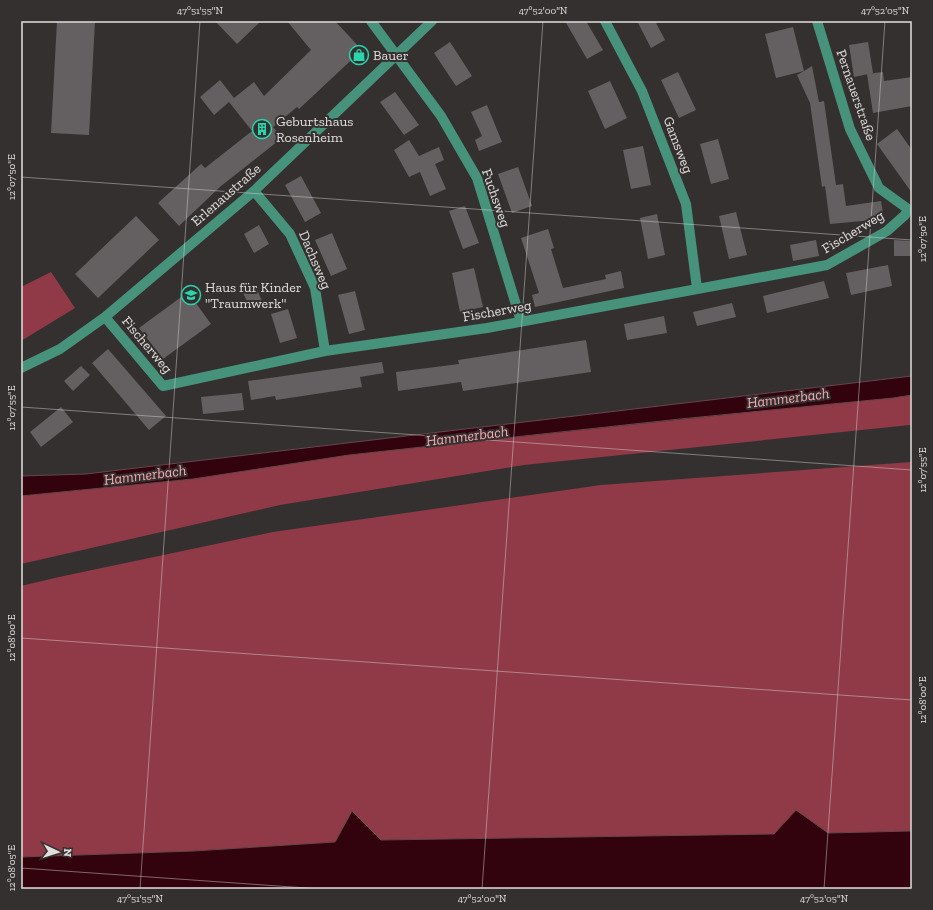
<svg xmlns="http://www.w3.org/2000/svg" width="933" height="910" font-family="'Zilla Slab',serif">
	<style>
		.green { fill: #903947 }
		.water { fill: #32030d; stroke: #66454c }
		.building { fill: #645f60 }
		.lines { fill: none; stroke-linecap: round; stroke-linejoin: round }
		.minor { stroke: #46927b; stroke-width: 10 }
		.ticks { fill: none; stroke: #e1dede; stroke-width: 1; stroke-opacity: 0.45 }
		.labels { text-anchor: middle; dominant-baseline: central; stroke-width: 4; stroke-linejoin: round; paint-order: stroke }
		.poi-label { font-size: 14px; fill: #e1dede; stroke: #353030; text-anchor: start }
		.street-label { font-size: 14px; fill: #e1dede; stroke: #353030 }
		.water-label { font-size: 15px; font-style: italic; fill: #f9aab2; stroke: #353030 }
		.neatline { fill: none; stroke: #e1dede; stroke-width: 1.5 }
		.ticks-label { font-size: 10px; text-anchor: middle; fill: #e1dede }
	</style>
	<rect width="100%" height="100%" fill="#353030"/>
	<path class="green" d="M 51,272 L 75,308 L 21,341 L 21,287 Z
		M 912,395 L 912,425 L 910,425 L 524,465 L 280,505 L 21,564 L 21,496 L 193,479 L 349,455 Z
		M 912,462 L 912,831 L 828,833 L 796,811 L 774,834 L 381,840 L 352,811 L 336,842 L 194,851 L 21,857 L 21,586 L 59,577 L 273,532 L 601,485 Z"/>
	<path class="water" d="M 912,376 L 912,395 L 893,398 L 680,419 L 349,455 L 193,479 L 21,496 L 21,476 L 86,474 Z
		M 796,810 L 828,833 L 912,831 L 912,889 L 21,889 L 21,857 L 194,851 L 335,842 L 352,811 L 381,840 L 774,834 Z"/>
	<path class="building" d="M 57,21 L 95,21 L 89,135 L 51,133 Z
		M 215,21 L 261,21 L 237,44 Z
		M 287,21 L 335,21 L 362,50 L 299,109 L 297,107 L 273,127 L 282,138 L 221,186 L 179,226 L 158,203 L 201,164 L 205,168 L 252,131 L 229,102 L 214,115 L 200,97 L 220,80 L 234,98 L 254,82 L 264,96 L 311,50 Z
		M 565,21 L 586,21 L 603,50 L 587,59 Z
		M 637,21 L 655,21 L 665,40 L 651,48 Z
		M 793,27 L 804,71 L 812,66 L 819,102 L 824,101 L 836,185 L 843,184 L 846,206 L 881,201 L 884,219 L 830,224 L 825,186 L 822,187 L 810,103 L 797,75 L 804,71 L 776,78 L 765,34 Z
		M 450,42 L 472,76 L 456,86 L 434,53 Z
		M 868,42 L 873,73 L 854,77 L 849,45 Z
		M 678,72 L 696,110 L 679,118 L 661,80 Z
		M 883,72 L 884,81 L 912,77 L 912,106 L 873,113 L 867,74 Z
		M 610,81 L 627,118 L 605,129 L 588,91 Z
		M 395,92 L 419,125 L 404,135 L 380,102 Z
		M 487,105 L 502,142 L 479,151 L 475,140 L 482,136 L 471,112 Z
		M 897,129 L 912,150 L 912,193 L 877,144 Z
		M 718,139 L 729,179 L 711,184 L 700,144 Z
		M 409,140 L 419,156 L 439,147 L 444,160 L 435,164 L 446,189 L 430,196 L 420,172 L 409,177 L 394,150 Z
		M 643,146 L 651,185 L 631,189 L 623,150 Z
		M 518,167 L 532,206 L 512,213 L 498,174 Z
		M 301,176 L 321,213 L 305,222 L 285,185 Z
		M 465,206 L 479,243 L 463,249 L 449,211 Z
		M 736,212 L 747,255 L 729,259 L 719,216 Z
		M 657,214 L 665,255 L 648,259 L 640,218 Z
		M 136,216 L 159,240 L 98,298 L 75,274 Z
		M 259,225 L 269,244 L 254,253 L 244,234 Z
		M 548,229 L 554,248 L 551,249 L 563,288 L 606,279 L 605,275 L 621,271 L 624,288 L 535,307 L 532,295 L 539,293 L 521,238 Z
		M 332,233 L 347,269 L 331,276 L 315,240 Z
		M 816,240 L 819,256 L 793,261 L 790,245 Z
		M 894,240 L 912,241 L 911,256 L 894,256 Z
		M 888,265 L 892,286 L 851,295 L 846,273 Z
		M 474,268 L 483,307 L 460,312 L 452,273 Z
		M 824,281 L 829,298 L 767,313 L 763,296 Z
		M 255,285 L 263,303 L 251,309 L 242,291 Z
		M 355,291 L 365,330 L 349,334 L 338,295 Z
		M 188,292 L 211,324 L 163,359 L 139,328 Z
		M 732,303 L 736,317 L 697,326 L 693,312 Z
		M 288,309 L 297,338 L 280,343 L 271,314 Z
		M 664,316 L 667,333 L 627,340 L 624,324 Z
		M 586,340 L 591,372 L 463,391 L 461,382 L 398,391 L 396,372 L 459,364 L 458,360 Z
		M 108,349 L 166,416 L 149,430 L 92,363 Z
		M 382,362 L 384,373 L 360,377 L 362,387 L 276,400 L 275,396 L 251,400 L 248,381 Z
		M 81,366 L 90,375 L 73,391 L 64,381 Z
		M 242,393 L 244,410 L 203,414 L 201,397 Z
		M 61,407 L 73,422 L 41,447 L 30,432 Z"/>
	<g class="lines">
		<path class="minor" d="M 371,21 L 441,116 L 477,178 L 521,321
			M 605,21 L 642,91 L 686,204 L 697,288
			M 817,21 L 850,129 L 879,188 L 908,209 L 912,210
			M 254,191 L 290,234 L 315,288 L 325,351
			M 105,317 L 163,386 L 325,351 L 487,328 L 827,265 L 887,231 L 905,215 L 908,209
			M 21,368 L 60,349 L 105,317 L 254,191 L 432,21"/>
	</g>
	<path class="ticks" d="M 21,177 L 912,240M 21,407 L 912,470M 21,638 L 912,700M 21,868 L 321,889M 140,889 L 200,21M 482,889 L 543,21M 824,889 L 885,21"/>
	<defs>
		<g id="shop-ring" transform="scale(1)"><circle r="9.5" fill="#353030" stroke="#29d5ac" stroke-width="1.5"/><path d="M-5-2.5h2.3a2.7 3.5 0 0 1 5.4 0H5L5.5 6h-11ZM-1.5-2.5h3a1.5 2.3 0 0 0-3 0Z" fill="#29d5ac"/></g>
		<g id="building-ring" transform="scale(1)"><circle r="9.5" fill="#353030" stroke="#29d5ac" stroke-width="1.5"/><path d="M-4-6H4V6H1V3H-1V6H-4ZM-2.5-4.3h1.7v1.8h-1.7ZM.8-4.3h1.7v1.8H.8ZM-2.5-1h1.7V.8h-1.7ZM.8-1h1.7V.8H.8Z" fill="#29d5ac"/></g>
		<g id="school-ring" transform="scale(1)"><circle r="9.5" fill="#353030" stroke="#29d5ac" stroke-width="1.5"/><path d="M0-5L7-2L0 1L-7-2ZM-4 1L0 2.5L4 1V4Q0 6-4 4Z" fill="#29d5ac"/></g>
	</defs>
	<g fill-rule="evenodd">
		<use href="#shop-ring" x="359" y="55"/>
		<use href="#building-ring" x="262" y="129"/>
		<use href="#school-ring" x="191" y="295"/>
	</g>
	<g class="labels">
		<g class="poi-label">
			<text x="373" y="55">Bauer</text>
			<text x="276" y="121">Geburtshaus<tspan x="276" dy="16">Rosenheim</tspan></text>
			<text x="205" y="287">Haus für Kinder<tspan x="205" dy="16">"Traumwerk"</tspan></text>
		</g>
		<g class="street-label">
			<text transform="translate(856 95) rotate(71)">Pernauerstraße</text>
			<text transform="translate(678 145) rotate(69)">Gamsweg</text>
			<text transform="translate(226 195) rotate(-41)">Erlenaustraße</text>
			<text transform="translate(496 198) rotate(71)">Fuchsweg</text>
			<text transform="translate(853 232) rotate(-31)">Fischerweg</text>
			<text transform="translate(315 260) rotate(67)">Dachsweg</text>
			<text transform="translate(497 311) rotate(-10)">Fischerweg</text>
			<text transform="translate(147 345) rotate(50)">Fischerweg</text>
		</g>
		<g class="water-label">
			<text transform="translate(788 398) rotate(-7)">Hammerbach</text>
			<text transform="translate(467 436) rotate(-7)">Hammerbach</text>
			<text transform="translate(145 475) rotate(-7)">Hammerbach</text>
		</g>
	</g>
	<rect width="933" height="910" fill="none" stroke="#353030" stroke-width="44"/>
	<g transform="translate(58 852) rotate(94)" stroke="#353030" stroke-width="3" paint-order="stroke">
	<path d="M0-3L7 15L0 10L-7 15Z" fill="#e1dede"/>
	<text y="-6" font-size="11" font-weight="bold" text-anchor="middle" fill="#e1dede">N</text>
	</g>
	<rect x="22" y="22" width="889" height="866" class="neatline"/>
	<g class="ticks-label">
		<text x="200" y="14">47°51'55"N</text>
		<text x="543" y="14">47°52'00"N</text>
		<text x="885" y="14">47°52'05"N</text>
		<text transform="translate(11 177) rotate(-90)" y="4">12°07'50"E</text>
		<text transform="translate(922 239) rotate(-90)" y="4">12°07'50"E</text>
		<text transform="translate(11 408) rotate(-90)" y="4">12°07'55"E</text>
		<text transform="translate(922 470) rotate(-90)" y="4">12°07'55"E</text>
		<text transform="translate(11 638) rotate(-90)" y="4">12°08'00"E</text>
		<text transform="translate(922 700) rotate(-90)" y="4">12°08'00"E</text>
		<text transform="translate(11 868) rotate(-90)" y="4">12°08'05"E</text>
		<text x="140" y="902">47°51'55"N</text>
		<text x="482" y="902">47°52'00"N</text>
		<text x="824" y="902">47°52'05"N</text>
	</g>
</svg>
